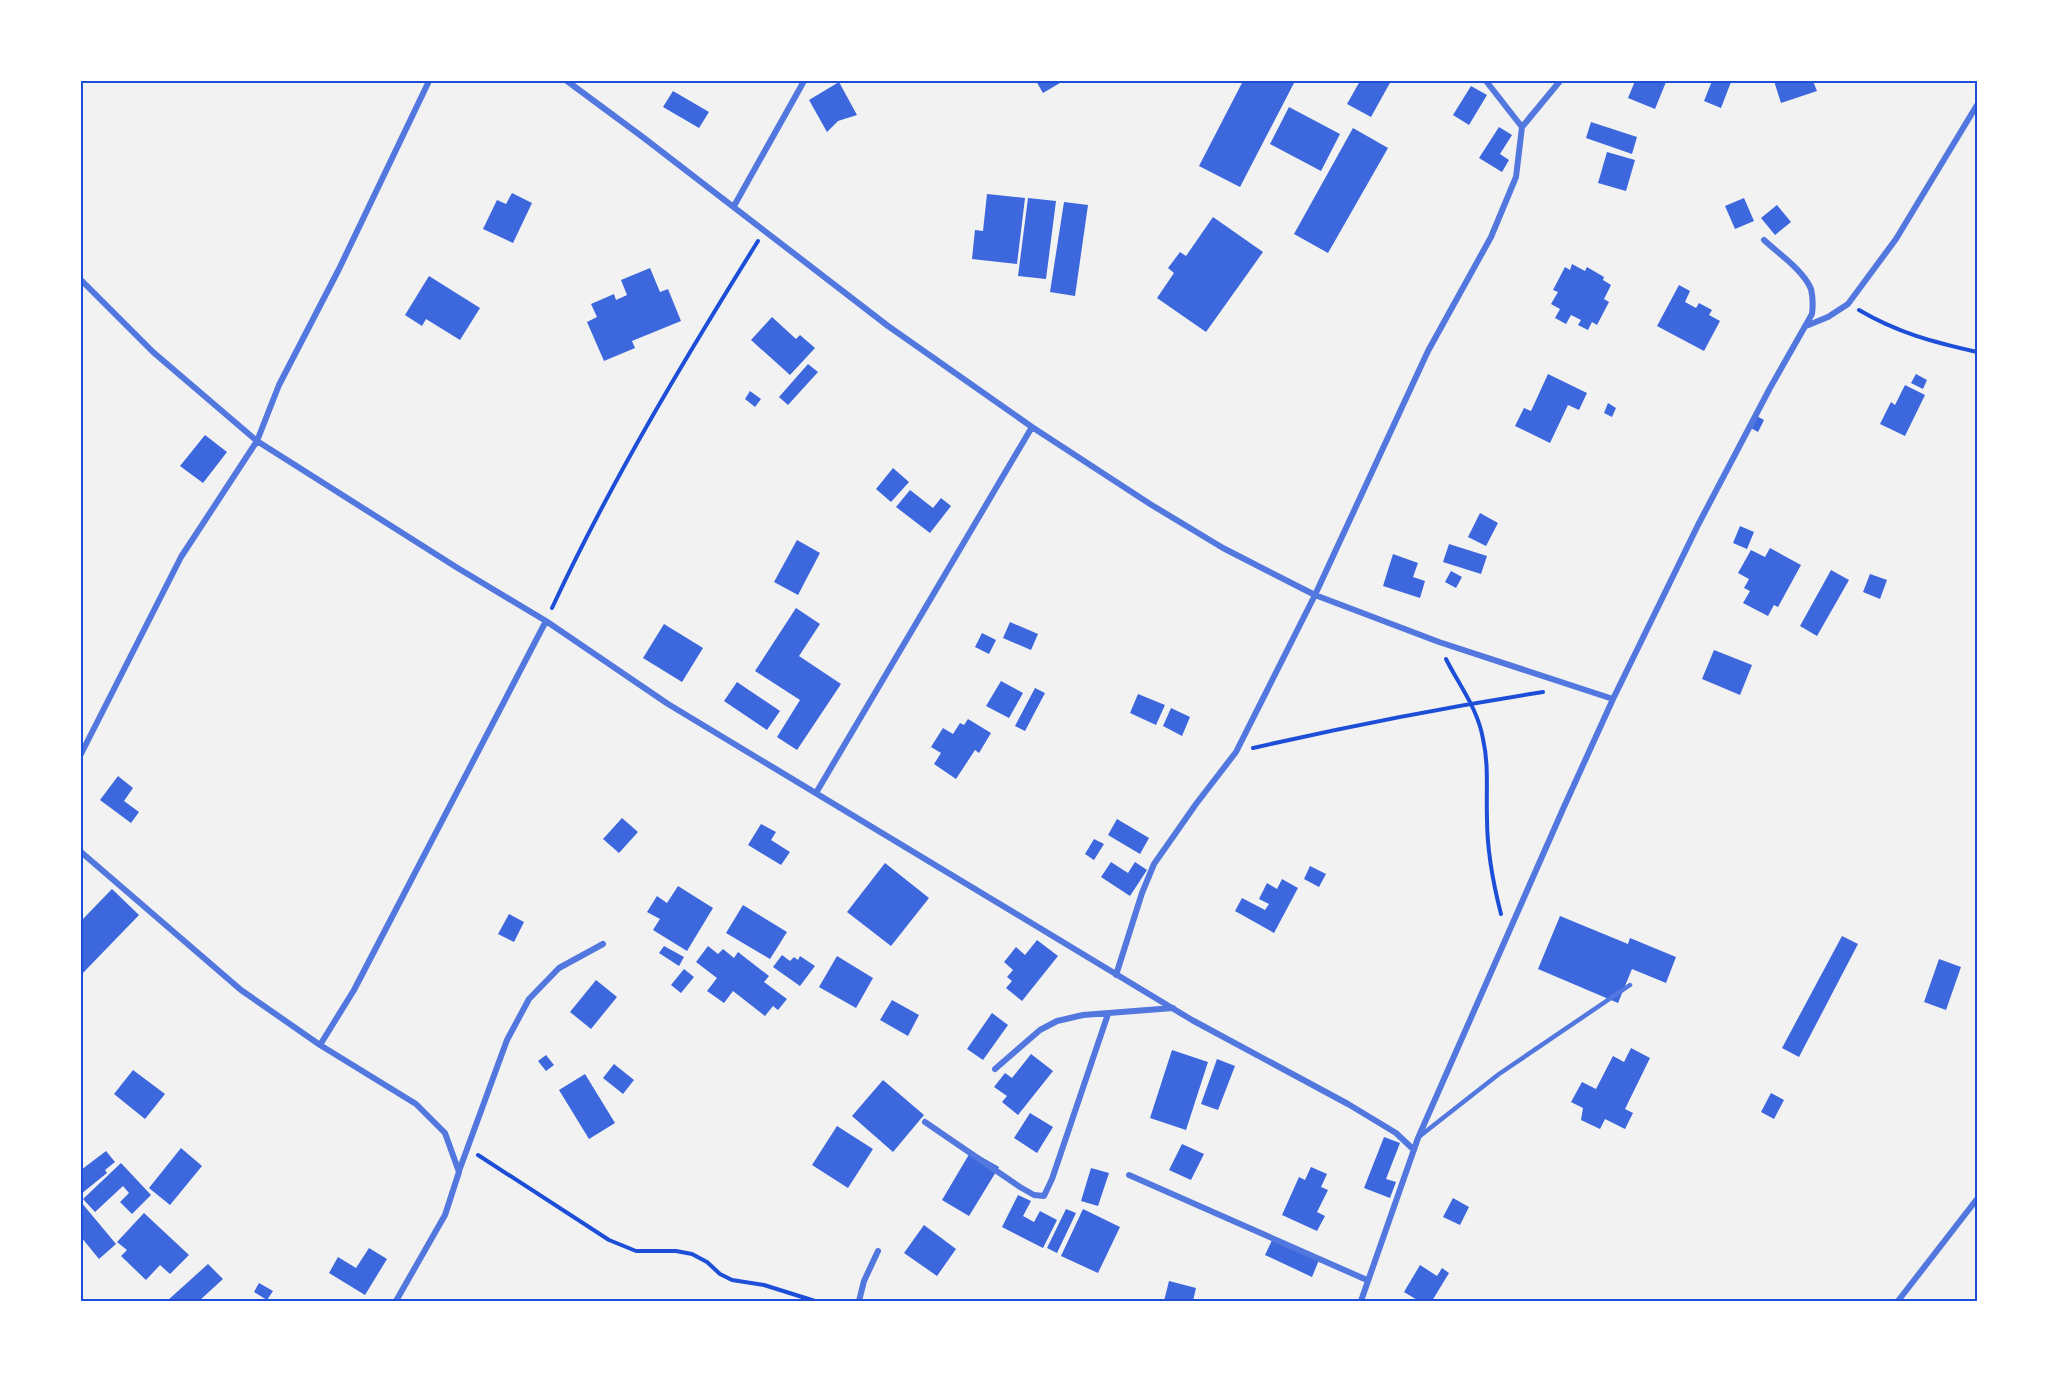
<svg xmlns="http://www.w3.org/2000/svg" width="2058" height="1382" font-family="'Titillium Web',sans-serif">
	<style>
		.building { fill: #3d67dc }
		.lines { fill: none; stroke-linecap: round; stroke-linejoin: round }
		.path { stroke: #1d4ed8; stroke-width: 4 }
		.service { stroke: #5277de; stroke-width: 4.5 }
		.minor { stroke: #5277de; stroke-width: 6 }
		.neatline { fill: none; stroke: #1d4ed8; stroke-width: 2 }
	</style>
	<rect width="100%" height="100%" fill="#f2f2f2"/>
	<path class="building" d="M 1036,81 L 1059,81 L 1060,83 L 1043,93 Z
		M 1243,81 L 1289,81 L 1294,83 L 1240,187 L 1199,166 Z
		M 1360,81 L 1391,81 L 1371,117 L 1347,104 Z
		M 1635,81 L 1666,82 L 1655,109 L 1628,98 Z
		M 1712,81 L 1731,82 L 1721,108 L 1704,101 Z
		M 1774,81 L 1813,81 L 1817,91 L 1781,103 Z
		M 839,82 L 857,115 L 838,121 L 827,132 L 809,100 Z
		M 1471,86 L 1487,95 L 1469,125 L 1453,115 Z
		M 673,91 L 709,112 L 699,128 L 663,107 Z
		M 1289,107 L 1340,134 L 1321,171 L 1270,144 Z
		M 1591,122 L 1637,137 L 1632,154 L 1586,138 Z
		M 1499,127 L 1512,135 L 1500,154 L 1509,160 L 1502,172 L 1479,158 Z
		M 1353,128 L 1388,148 L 1328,253 L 1294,234 Z
		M 1607,152 L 1635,160 L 1626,191 L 1598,183 Z
		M 512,193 L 532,203 L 513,243 L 483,229 L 497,200 L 506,204 Z
		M 987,194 L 1025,198 L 1017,264 L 972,259 L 975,230 L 983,231 Z
		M 1028,198 L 1056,201 L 1046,279 L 1018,276 Z
		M 1744,198 L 1754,221 L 1735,229 L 1725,206 Z
		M 1064,202 L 1088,205 L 1075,296 L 1050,292 Z
		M 1777,205 L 1791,222 L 1775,235 L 1761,218 Z
		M 1213,217 L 1263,252 L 1206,332 L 1157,298 L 1174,273 L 1168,268 L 1180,252 L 1186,256 Z
		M 1572,264 L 1585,271 L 1587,267 L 1604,277 L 1603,280 L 1611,285 L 1604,299 L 1609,302 L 1597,325 L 1592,322 L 1588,330 L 1578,325 L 1581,320 L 1571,315 L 1566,324 L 1555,318 L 1560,309 L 1551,304 L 1558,292 L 1553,290 L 1565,267 L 1570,270 Z
		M 650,268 L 660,292 L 668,289 L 681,321 L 632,341 L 635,348 L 604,361 L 587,322 L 597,317 L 591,304 L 614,294 L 616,300 L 627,295 L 621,280 Z
		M 429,276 L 480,308 L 460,340 L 426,319 L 422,326 L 405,315 Z
		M 1679,285 L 1690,291 L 1685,302 L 1696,308 L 1699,303 L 1712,310 L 1709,315 L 1720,321 L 1704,351 L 1657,326 Z
		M 772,317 L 796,339 L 800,335 L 815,348 L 790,375 L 751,340 Z
		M 808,364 L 818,372 L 788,405 L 779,397 Z
		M 1548,374 L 1587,393 L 1579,410 L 1568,405 L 1550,443 L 1515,426 L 1524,408 L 1531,411 Z
		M 1916,374 L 1927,380 L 1923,389 L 1911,383 Z
		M 1905,385 L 1925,395 L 1905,436 L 1880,424 L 1891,402 L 1895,405 Z
		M 750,391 L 761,399 L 755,407 L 745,399 Z
		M 1608,403 L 1616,408 L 1612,417 L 1604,413 Z
		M 1755,415 L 1764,420 L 1758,432 L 1749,427 Z
		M 205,435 L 227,452 L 203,483 L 180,466 Z
		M 893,468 L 909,482 L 891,502 L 876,489 Z
		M 910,490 L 933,508 L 941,498 L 951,506 L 930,533 L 896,507 Z
		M 1480,513 L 1498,523 L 1486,546 L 1468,537 Z
		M 1740,526 L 1754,532 L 1747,549 L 1733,543 Z
		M 797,540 L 820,553 L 798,595 L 774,582 Z
		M 1449,544 L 1487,556 L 1481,574 L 1443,562 Z
		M 1770,548 L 1801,565 L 1778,607 L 1774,605 L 1768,616 L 1743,603 L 1750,591 L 1744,588 L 1749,579 L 1738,573 L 1751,550 L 1765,557 Z
		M 1393,554 L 1418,563 L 1413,577 L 1425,581 L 1420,598 L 1383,586 Z
		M 1831,570 L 1849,580 L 1817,636 L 1800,626 Z
		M 1451,571 L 1462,577 L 1456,588 L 1445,582 Z
		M 1870,574 L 1887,580 L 1880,599 L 1863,592 Z
		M 796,608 L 820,624 L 799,656 L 841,684 L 797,750 L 777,737 L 800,700 L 755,671 Z
		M 1010,622 L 1038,634 L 1031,650 L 1003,638 Z
		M 664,624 L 703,648 L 682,682 L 643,658 Z
		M 982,633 L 996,640 L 989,654 L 975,647 Z
		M 1714,650 L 1752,665 L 1740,695 L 1702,679 Z
		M 1001,681 L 1023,693 L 1009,718 L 986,706 Z
		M 737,682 L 780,711 L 767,730 L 724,701 Z
		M 1035,688 L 1045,693 L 1025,731 L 1015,726 Z
		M 1138,694 L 1165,705 L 1156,725 L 1130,713 Z
		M 1171,708 L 1190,717 L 1182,736 L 1163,726 Z
		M 968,719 L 991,733 L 979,753 L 975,750 L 956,779 L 934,764 L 941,753 L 931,747 L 943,728 L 953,734 L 960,723 L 964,725 Z
		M 118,776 L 133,788 L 124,801 L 139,812 L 131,823 L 100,800 Z
		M 622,818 L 638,832 L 619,853 L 603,839 Z
		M 1117,819 L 1149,838 L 1140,854 L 1108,835 Z
		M 761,824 L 776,832 L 771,840 L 790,852 L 781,865 L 748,845 Z
		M 1094,839 L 1104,844 L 1094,860 L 1085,854 Z
		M 1111,862 L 1128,873 L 1135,862 L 1147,870 L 1130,896 L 1101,877 Z
		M 885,863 L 929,898 L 891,946 L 847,912 Z
		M 1310,866 L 1326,874 L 1319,887 L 1304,879 Z
		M 1282,879 L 1298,888 L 1274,933 L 1235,911 L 1242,898 L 1265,910 L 1269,904 L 1259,899 L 1267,883 L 1277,889 Z
		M 678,886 L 713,908 L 687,951 L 653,930 L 660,919 L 647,912 L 657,896 L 667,903 Z
		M 112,889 L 139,915 L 81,975 L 81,921 Z
		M 743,905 L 787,932 L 770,959 L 726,933 Z
		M 509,914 L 524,922 L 514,942 L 498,934 Z
		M 1560,916 L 1628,944 L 1630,938 L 1676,957 L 1666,983 L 1632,969 L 1618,1003 L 1538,969 Z
		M 1842,936 L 1858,944 L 1799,1057 L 1782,1048 Z
		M 1037,940 L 1058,956 L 1022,1001 L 1006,988 L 1012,981 L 1007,977 L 1013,970 L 1004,962 L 1016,947 L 1025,955 Z
		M 664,946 L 684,957 L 679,966 L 659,953 Z
		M 708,946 L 718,954 L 723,949 L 734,958 L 738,952 L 769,976 L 764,982 L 787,999 L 778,1010 L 773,1006 L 765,1016 L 733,991 L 724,1003 L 707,991 L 717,978 L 696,962 Z
		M 782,955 L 790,961 L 794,957 L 798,960 L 800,956 L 815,966 L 800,986 L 773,967 Z
		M 837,956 L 873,978 L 856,1008 L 819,987 Z
		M 1939,959 L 1961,967 L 1946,1010 L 1924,1002 Z
		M 684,969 L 694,977 L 681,993 L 671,985 Z
		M 596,980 L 617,997 L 591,1029 L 570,1012 Z
		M 892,1000 L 919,1015 L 908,1036 L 880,1020 Z
		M 992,1013 L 1008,1025 L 983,1060 L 967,1049 Z
		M 1631,1048 L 1650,1058 L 1625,1109 L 1633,1113 L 1625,1129 L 1605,1119 L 1600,1129 L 1581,1120 L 1583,1108 L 1571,1102 L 1582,1082 L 1596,1089 L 1613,1056 L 1624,1062 Z
		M 1172,1050 L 1208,1062 L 1186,1130 L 1150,1118 Z
		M 1031,1054 L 1053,1071 L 1018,1115 L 1002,1102 L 1007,1096 L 994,1087 L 1005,1073 L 1012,1078 Z
		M 546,1055 L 554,1065 L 546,1071 L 538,1061 Z
		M 1217,1059 L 1235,1066 L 1218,1110 L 1201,1104 Z
		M 614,1064 L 634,1080 L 623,1094 L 603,1078 Z
		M 133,1070 L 165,1094 L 145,1119 L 114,1094 Z
		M 585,1074 L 615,1123 L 589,1139 L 559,1090 Z
		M 883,1080 L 924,1115 L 893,1152 L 852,1116 Z
		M 1771,1093 L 1784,1100 L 1774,1119 L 1761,1112 Z
		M 1030,1113 L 1053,1127 L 1037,1153 L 1014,1138 Z
		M 837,1126 L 873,1149 L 848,1188 L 812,1165 Z
		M 1384,1137 L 1400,1143 L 1386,1179 L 1396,1182 L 1390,1198 L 1364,1188 Z
		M 1182,1144 L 1204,1154 L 1191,1180 L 1169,1170 Z
		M 181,1148 L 202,1166 L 170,1205 L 149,1188 Z
		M 106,1151 L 115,1162 L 105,1170 L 107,1173 L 81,1194 L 81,1170 Z
		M 971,1151 L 999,1167 L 969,1216 L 942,1200 Z
		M 121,1163 L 151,1195 L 132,1214 L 120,1202 L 129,1193 L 123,1186 L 95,1212 L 83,1199 Z
		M 1311,1167 L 1327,1174 L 1321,1187 L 1328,1190 L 1317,1212 L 1325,1216 L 1317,1231 L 1282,1215 L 1299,1177 L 1305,1180 Z
		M 1091,1168 L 1109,1173 L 1098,1206 L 1081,1201 Z
		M 1018,1195 L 1031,1201 L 1023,1216 L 1034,1222 L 1040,1211 L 1057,1220 L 1043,1248 L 1002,1227 Z
		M 1453,1198 L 1469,1207 L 1460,1225 L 1443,1217 Z
		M 81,1202 L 116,1244 L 99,1259 L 81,1237 Z
		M 1066,1209 L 1076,1213 L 1057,1253 L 1047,1248 Z
		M 1083,1209 L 1120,1227 L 1098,1273 L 1061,1256 Z
		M 144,1213 L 189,1255 L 170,1274 L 160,1265 L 146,1280 L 121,1256 L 127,1250 L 117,1242 Z
		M 924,1225 L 956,1249 L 937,1276 L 904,1253 Z
		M 1273,1238 L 1319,1260 L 1312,1277 L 1265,1255 Z
		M 369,1248 L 387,1259 L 365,1295 L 329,1273 L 338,1257 L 356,1268 Z
		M 208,1264 L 223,1279 L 199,1301 L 167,1301 Z
		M 1420,1265 L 1437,1276 L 1442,1268 L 1449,1273 L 1432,1301 L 1419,1301 L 1404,1292 Z
		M 1169,1281 L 1196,1288 L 1193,1301 L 1164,1301 Z
		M 259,1283 L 273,1291 L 267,1300 L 254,1292 Z"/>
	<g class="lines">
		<path class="path" d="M 1859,310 C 1898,333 1933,342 1977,352
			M 552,608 C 611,481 684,360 758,241
			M 1446,659 C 1459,685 1478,709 1483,739 C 1489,765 1486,791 1487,818 C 1487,850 1493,883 1501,914
			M 1253,748 C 1349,726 1446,707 1543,692
			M 478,1155 L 609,1240 L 636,1251 L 676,1251 L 692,1254 L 707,1262 L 720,1274 L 732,1280 L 764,1285 L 815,1301"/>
		<path class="service" d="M 1420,1136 L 1499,1074 L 1630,985"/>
		<path class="minor" d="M 429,81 L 339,269 L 279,385 L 257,441 L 456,567 L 546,621 L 668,704 L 1192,1020 L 1348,1104 L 1396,1133 L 1414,1150
			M 567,81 L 644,138 L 888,326 L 1032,427 L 1150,504 L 1223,548 L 1315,595 L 1439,642 L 1613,699
			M 1522,127 L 1560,81
			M 734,206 L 804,81
			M 81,280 L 153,352 L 257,441 L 181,557 L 81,754
			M 1806,326 L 1828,317 L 1848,304 L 1896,239 L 1977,105
			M 816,793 L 1032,427
			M 81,852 L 241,990 L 320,1045 L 416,1104 L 445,1133 L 459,1172 L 445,1215 L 396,1301
			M 1116,975 L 1142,893 L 1154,864 L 1196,804 L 1236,752 L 1315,595 L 1428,351 L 1491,237 L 1516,177 L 1522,127 L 1486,81
			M 320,1045 L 354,990 L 546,621
			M 995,1069 L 1040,1030 L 1057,1021 L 1083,1015 L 1173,1008
			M 925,1122 L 1020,1187 L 1034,1195 L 1044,1196 L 1052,1179 L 1108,1014
			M 459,1171 L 507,1040 L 529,999 L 559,968 L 603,944
			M 1129,1175 L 1367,1280
			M 859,1301 L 864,1281 L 878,1251
			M 1361,1301 L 1418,1138 L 1563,809 L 1613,699 L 1698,525 L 1770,388 L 1812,314 C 1813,306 1813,297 1811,289 C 1803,270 1779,254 1764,240
			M 1898,1301 L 1977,1199"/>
	</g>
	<rect width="2058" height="1382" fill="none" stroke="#ffffff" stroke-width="165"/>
	<rect x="82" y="82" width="1894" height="1218" class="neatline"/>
</svg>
